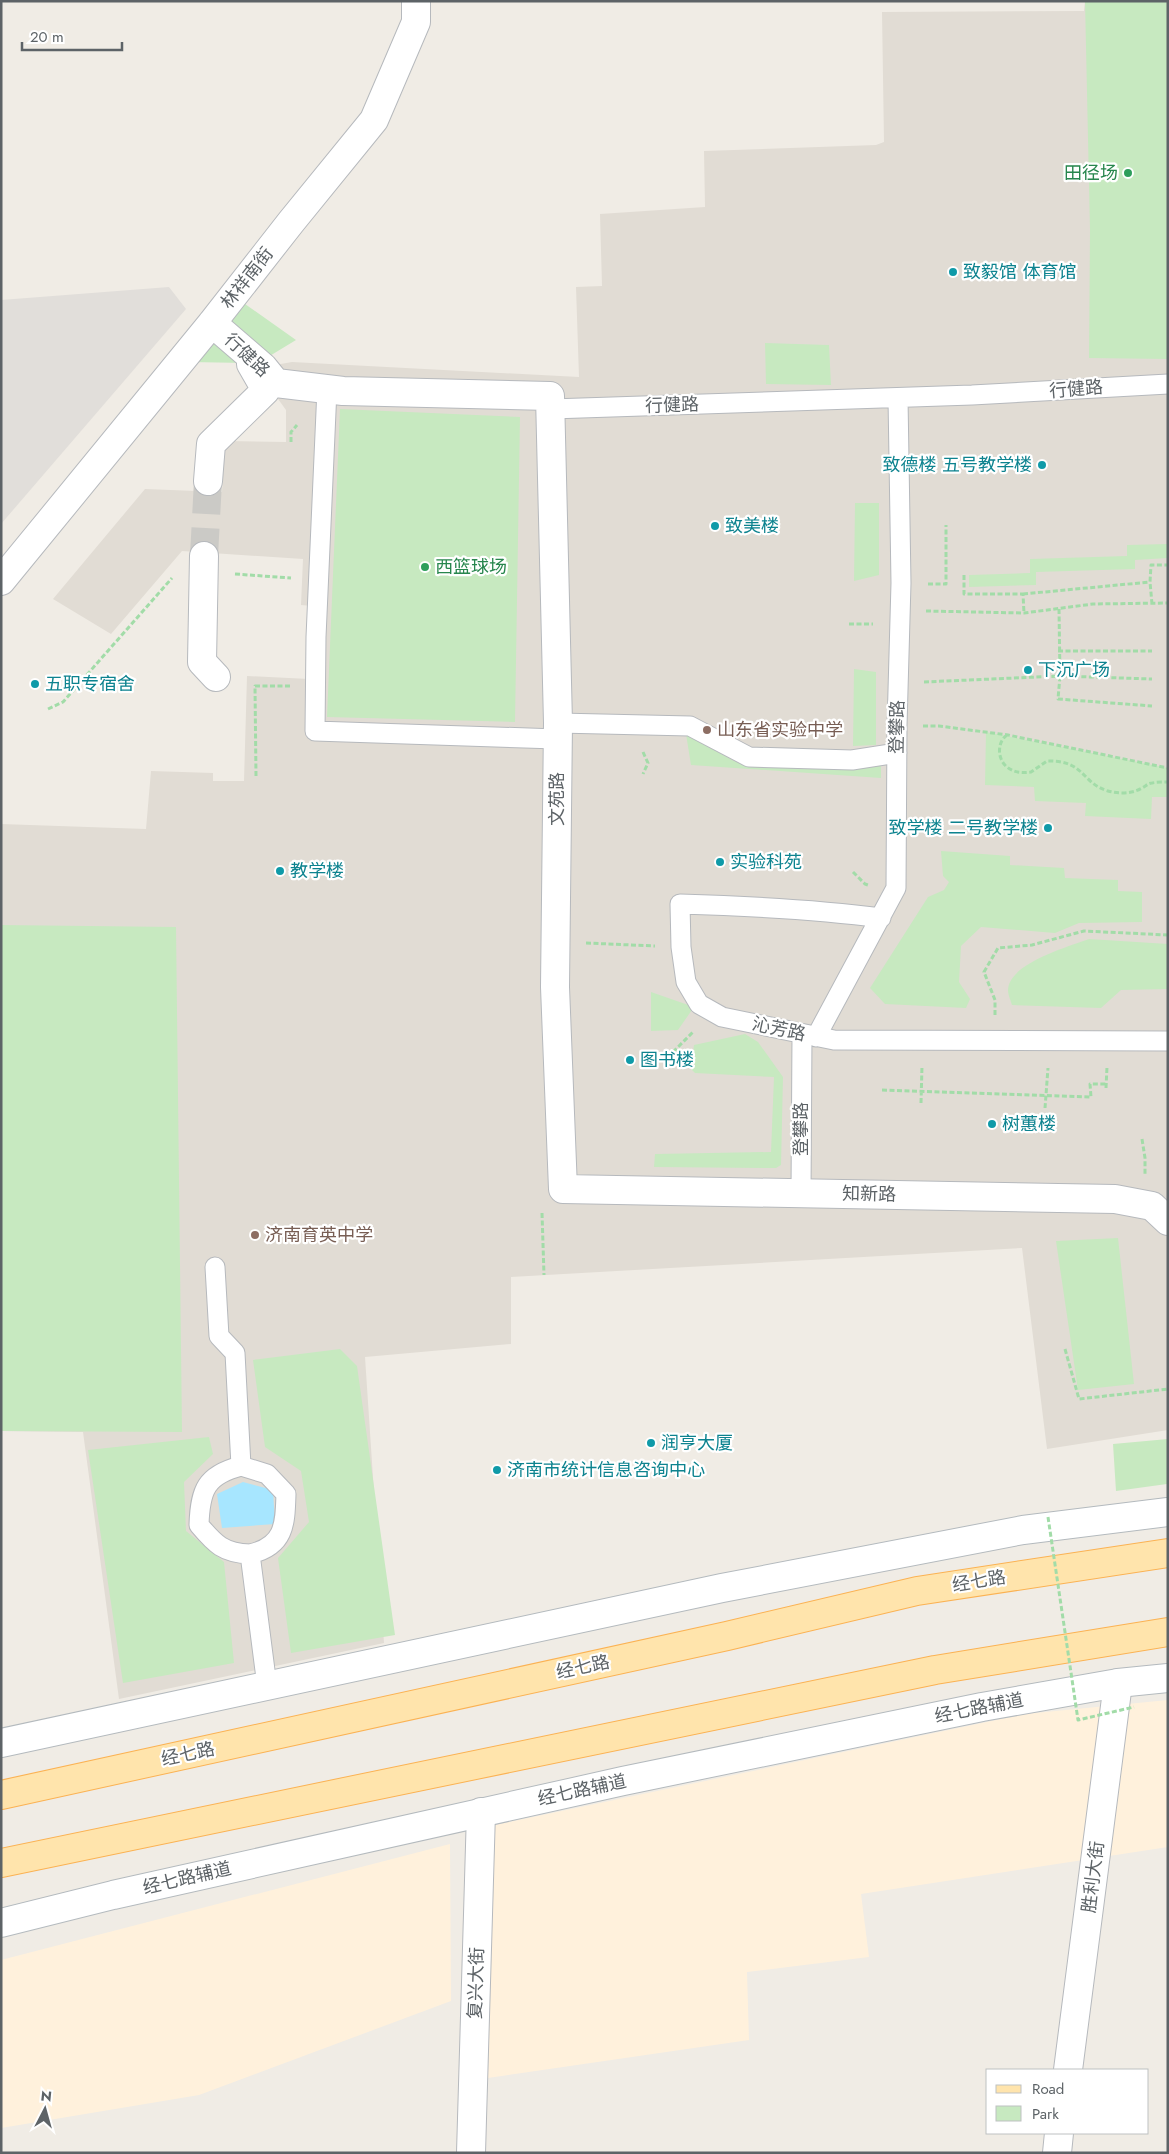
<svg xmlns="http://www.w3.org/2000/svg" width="1169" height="2154" font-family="Jost,'Noto Sans SC',sans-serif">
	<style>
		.commercial { fill: #fff1dc }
		.industrial { fill: #e1deda }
		.education { fill: #e1dcd4 }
		.green { fill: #c7e9c0 }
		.water { fill: #a7e6ff }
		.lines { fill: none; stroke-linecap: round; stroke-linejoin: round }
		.street-tunnel { stroke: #cbcac6; stroke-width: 28; stroke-dasharray: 28 14; stroke-linecap: butt }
		.lane-casing { stroke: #b6b9bd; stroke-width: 21 }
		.street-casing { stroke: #b6b9bd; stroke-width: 30 }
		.secondary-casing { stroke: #b4babe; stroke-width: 30 }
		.primary-casing { stroke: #fbb253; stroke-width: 30 }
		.path { stroke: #a2dca8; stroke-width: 3; stroke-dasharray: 5 2.5; stroke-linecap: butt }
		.lane { stroke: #fff; stroke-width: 19 }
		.street { stroke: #fff; stroke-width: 28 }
		.secondary { stroke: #fff; stroke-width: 28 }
		.primary { stroke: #ffe4ac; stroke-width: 28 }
		.path-bridge { stroke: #a2dca8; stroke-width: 3; stroke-dasharray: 5 2.5; stroke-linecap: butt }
		.leisure-dot { fill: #2e9e5b; stroke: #fff; stroke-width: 2 }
		.culture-dot { fill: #0f9aa8; stroke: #fff; stroke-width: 2 }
		.education-dot { fill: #8d6e63; stroke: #fff; stroke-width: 2 }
		.labels { text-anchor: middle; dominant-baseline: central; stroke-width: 4.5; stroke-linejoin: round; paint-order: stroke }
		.leisure-label { font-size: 18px; fill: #27864d; stroke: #fff; text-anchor: end }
		.culture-label { font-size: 18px; fill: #0d838f; stroke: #fff; text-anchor: start }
		.street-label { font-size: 18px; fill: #5d6367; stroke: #fff }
		.education-label { font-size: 18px; fill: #785e54; stroke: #fff; text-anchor: start }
	</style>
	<rect width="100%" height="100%" fill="#f0ece5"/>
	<path class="commercial" d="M 1168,1700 L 1168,1847 L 861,1894 L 869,1957 L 747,1972 L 749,2040 L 488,2078 L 495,1825 L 1025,1714 Z
		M 450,1844 L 451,2001 L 199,2095 L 1,2128 L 1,1960 Z"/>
	<path class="industrial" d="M 169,287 L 186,309 L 1,524 L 1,300 Z"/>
	<path class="education" d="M 1085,1 L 1168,1 L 1168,1430 L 1047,1449 L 1022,1248 L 511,1277 L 511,1344 L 365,1357 L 384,1643 L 119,1699 L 83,1432 L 1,1431 L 1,824 L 146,829 L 151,771 L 213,773 L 213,781 L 244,781 L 247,676 L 309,679 L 312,606 L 301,605 L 303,559 L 182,551 L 111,634 L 53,599 L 145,489 L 222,492 L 225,441 L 286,442 L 286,410 L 273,392 L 275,365 L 292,362 L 579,377 L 576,287 L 602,286 L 600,214 L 705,207 L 704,151 L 876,145 L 884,142 L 882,12 L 1084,11 Z"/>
	<path class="green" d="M 1085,1 L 1168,1 L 1168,359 L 1089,358 L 1090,230 Z
		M 245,304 L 296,340 L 268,357 L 228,326 Z
		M 215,335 L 246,363 L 190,362 Z
		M 765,343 L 829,345 L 831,385 L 766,384 Z
		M 340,409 L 520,417 L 515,722 L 327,717 Z
		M 855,503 L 879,503 L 879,575 L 854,581 Z
		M 1168,544 L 1168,558 L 1135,560 L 1135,569 L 1036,572 L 1036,585 L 969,587 L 969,575 L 1030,573 L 1030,559 L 1127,556 L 1127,545 Z
		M 854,669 L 876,672 L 876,745 L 853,746 Z
		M 986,732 L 1168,768 L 1168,797 L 1152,797 L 1151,819 L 1085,816 L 1086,803 L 1035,801 L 1034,787 L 985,785 Z
		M 686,734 L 734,761 L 808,765 L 881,765 L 881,778 L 691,765 Z
		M 941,851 L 1010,856 L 1010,865 L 1064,868 L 1065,878 L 1118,880 L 1118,891 L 1142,892 L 1142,922 L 1079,923 L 1055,933 L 981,927 L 961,946 L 959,982 L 970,999 L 966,1008 L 885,1004 L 870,988 L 928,897 L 944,890 L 949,882 L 943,876 Z
		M 1,925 L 176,927 L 182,1432 L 1,1431 Z
		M 1089,939 L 1168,944 L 1168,989 L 1121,990 L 1101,1008 L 1012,1005 C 1011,1001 1008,995 1008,990 C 1009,963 1068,947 1089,939 Z
		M 651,992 L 694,1007 L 678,1030 L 651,1031 Z
		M 745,1034 L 758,1042 L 783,1077 L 781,1165 L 776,1168 L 654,1167 L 655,1154 L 771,1152 L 774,1077 L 695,1073 L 691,1069 L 694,1045 Z
		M 1118,1238 L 1134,1384 L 1078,1390 L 1056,1241 Z
		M 340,1349 L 357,1366 L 395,1635 L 291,1653 L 278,1558 L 309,1522 L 301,1471 L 265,1447 L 253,1360 Z
		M 209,1437 L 213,1454 L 184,1482 L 186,1531 L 224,1562 L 234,1663 L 123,1683 L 88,1450 Z
		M 1168,1439 L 1167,1484 L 1116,1491 L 1113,1444 Z"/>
	<path class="water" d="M 243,1482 L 273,1490 L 275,1524 L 222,1528 L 217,1494 Z"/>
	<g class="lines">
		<path class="street-tunnel" d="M 204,556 L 208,481"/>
		<g class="lane-casing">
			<path id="lane" d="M 327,389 L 316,637 L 315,731 L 557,739
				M 551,409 L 972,395 L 1168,384
				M 558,723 L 690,726 L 749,757 L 852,760 L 897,753
				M 881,918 C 815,909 747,906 680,904 L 681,947 L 686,982 L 699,1004 L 722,1017 L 834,1040 L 1168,1041
				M 816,1037 L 896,888 L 897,726 L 901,583 L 898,398
				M 801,1193 L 802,1035
				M 215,1267 L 219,1336 L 235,1353 L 241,1466 L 267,1474 L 286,1494 C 285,1524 285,1546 250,1554 L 267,1686
				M 241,1466 C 206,1475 200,1490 199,1525 C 215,1544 223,1553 250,1554"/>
		</g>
		<g class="street-casing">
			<path id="street" d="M 212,323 L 263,367 L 276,383 L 343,391 L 550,396 L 558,723 L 555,987 L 563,1189 L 1115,1199 L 1152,1206 L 1168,1221
				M 208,481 L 211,444 L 266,390 L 251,364
				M 204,556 L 202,662 L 216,677
				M 1,581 L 212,323 L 291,222 L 374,120 L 416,22 L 416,1
				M 1068,2070 L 1118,1683
				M 471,2153 L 481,1812
				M 1057,2153 L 1059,2133"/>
		</g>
		<g class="secondary-casing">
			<path id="secondary" d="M 1,1743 L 722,1588 L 1023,1530 L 1168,1512
				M 1,1923 L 113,1895 L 623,1781 L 982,1707 L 1118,1683 L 1168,1678"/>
		</g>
		<g class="primary-casing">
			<path id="primary" d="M 1,1795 L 727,1636 L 917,1591 L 1168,1553
				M 1,1863 L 935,1670 L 1168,1632"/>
		</g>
		<path class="path" d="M 291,442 L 291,432 L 297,425
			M 235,574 L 291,578
			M 964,575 L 964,594 L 1023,594 L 1024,613
			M 928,584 L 946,584 L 946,525
			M 1023,594 L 1150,582
			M 1152,604 L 1150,582 L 1151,565 L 1168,565
			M 1059,609 L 1060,676 L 1058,699 L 1152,706
			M 926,611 L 1024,613 L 1093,604 L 1168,603
			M 849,624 L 873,624
			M 1058,651 L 1152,651
			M 924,682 L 1060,676 L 1152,679
			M 48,709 L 63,702 L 172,578
			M 923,726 L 939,726 L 1008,735 L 1168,768
			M 1007,735 C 997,742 997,759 1007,767 C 1014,773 1023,773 1031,772 L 1047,761 C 1085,760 1081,783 1108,791 C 1119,794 1132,794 1142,788 C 1146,786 1148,783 1152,783 C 1157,782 1163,782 1168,782
			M 643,752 L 648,763 L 643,774
			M 256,776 L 255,686 L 290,686
			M 853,872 L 865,884 L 868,885
			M 586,943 L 655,946
			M 995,1015 L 995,1000 L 984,972 L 998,948 L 1032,945 L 1084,931 L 1168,935
			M 673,1052 L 693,1032
			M 1106,1088 L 1107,1067
			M 882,1090 L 1091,1097 L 1090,1084 L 1106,1084
			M 921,1103 L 922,1066
			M 1045,1108 L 1048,1068
			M 1142,1139 L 1145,1158 L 1145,1174
			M 542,1213 L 544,1275
			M 1065,1349 L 1079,1399 L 1168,1389"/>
		<use href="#lane" class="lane"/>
		<use href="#street" class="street"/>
		<use href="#secondary" class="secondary"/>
		<use href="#primary" class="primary"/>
		<path class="path-bridge" d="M 1048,1517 L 1078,1720 L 1134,1707"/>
	</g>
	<g class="leisure-dot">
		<circle cx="1128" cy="173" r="5"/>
		<circle cx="425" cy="567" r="5"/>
	</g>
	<g class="culture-dot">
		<circle cx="953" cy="272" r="5"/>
		<circle cx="1042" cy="465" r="5"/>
		<circle cx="715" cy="526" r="5"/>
		<circle cx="1028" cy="670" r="5"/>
		<circle cx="35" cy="684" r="5"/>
		<circle cx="1048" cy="828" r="5"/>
		<circle cx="720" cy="862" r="5"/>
		<circle cx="280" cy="871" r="5"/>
		<circle cx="630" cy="1060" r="5"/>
		<circle cx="992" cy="1124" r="5"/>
		<circle cx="651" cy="1443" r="5"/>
		<circle cx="497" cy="1470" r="5"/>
	</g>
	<g class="education-dot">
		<circle cx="707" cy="730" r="5"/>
		<circle cx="255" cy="1235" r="5"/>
	</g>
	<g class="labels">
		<g class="leisure-label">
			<text x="1118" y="173">田径场</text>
			<text x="435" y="567" text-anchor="start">西篮球场</text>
		</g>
		<g class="culture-label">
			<text x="963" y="272">致毅馆 体育馆</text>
			<text x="1032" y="465" text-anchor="end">致德楼 五号教学楼</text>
			<text x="725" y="526">致美楼</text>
			<text x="1038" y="670">下沉广场</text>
			<text x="45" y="684">五职专宿舍</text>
			<text x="1038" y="828" text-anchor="end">致学楼 二号教学楼</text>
			<text x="730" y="862">实验科苑</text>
			<text x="290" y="871">教学楼</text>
			<text x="640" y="1060">图书楼</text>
			<text x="1002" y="1124">树蕙楼</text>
			<text x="661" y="1443">润亨大厦</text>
			<text x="507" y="1470">济南市统计信息咨询中心</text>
		</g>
		<g class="street-label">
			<text transform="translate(247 278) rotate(-52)">林祥南街</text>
			<text transform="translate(247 355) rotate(43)">行健路</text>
			<text transform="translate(1076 389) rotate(-5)">行健路</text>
			<text transform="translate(672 405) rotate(-2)">行健路</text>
			<text transform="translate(897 727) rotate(-89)">登攀路</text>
			<text transform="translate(557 799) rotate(-90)">文苑路</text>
			<text transform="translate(779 1029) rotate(12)">沁芳路</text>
			<text transform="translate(801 1129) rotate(-90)">登攀路</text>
			<text transform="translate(869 1194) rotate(1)">知新路</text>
			<text transform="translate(979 1581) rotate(-9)">经七路</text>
			<text transform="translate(583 1667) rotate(-12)">经七路</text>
			<text transform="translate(979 1708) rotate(-11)">经七路辅道</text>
			<text transform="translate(188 1754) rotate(-12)">经七路</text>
			<text transform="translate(582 1790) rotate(-12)">经七路辅道</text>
			<text transform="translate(1093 1877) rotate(-83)">胜利大街</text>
			<text transform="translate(187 1878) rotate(-13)">经七路辅道</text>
			<text transform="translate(476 1983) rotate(-88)">复兴大街</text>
		</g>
		<g class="education-label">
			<text x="717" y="730">山东省实验中学</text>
			<text x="265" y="1235">济南育英中学</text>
		</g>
	</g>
	<rect width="1169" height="2154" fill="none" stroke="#5d6367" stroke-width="5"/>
	<rect x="986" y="2069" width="162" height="65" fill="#ffffff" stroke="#bec1c2"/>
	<rect x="996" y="2085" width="25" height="8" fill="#ffe4ac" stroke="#bec1c2"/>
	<text x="1032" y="2094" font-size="15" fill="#5d6367">Road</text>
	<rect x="996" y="2106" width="25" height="15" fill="#c7e9c0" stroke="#bec1c2"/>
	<text x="1032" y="2119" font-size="15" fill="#5d6367">Park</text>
	<g transform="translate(45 2109) rotate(6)" stroke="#ffffff" stroke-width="4" paint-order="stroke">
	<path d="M0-4L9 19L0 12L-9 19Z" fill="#5d6367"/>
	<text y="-8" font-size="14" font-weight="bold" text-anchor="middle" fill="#5d6367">N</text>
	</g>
	<path d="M22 42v8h100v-8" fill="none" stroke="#5d6367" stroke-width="2.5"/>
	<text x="30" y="42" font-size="15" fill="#5d6367" stroke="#ffffff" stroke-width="4" paint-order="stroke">20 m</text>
</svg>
